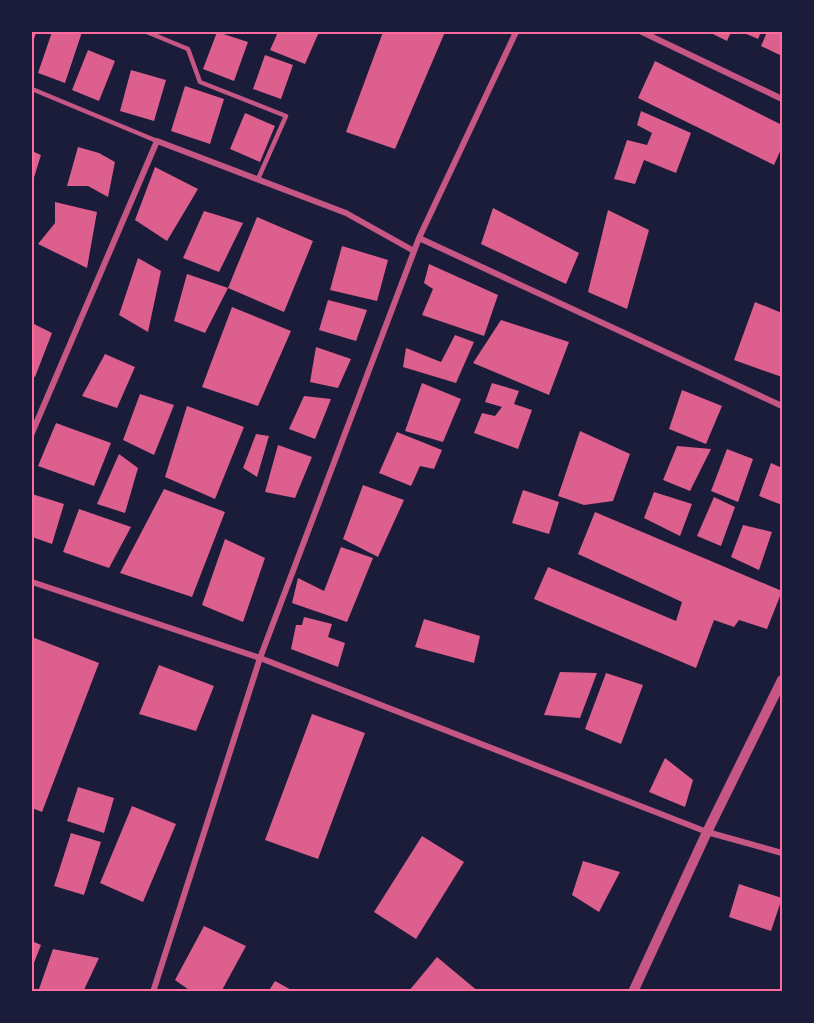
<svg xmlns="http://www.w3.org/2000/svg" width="814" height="1023" font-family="Montserrat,sans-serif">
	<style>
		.building { fill: #dd5f8e }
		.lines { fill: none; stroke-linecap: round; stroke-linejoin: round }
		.service { stroke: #c65784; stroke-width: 4.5 }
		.minor { stroke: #c65784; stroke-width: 6 }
		.tertiary { stroke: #c65784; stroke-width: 10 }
		.neatline { fill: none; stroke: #ff6b9d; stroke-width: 2 }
	</style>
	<rect width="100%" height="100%" fill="#1b1b3a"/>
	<path class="building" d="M 52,32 L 82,32 L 65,83 L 38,73 Z
		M 217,32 L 248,42 L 234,81 L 203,69 Z
		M 278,32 L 319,32 L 305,64 L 270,50 Z
		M 383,32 L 445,32 L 395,149 L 346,132 Z
		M 709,32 L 731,32 L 727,41 Z
		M 742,32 L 761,32 L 758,39 Z
		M 767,32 L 782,32 L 782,56 L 761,46 Z
		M 88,50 L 115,61 L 99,101 L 72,90 Z
		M 265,55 L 293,65 L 281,99 L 253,89 Z
		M 655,61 L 782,125 L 782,147 L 774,165 L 638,98 Z
		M 131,70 L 166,80 L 154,121 L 120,111 Z
		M 185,86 L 224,99 L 210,144 L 171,131 Z
		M 641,111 L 691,133 L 676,173 L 644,160 L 635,184 L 614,179 L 627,140 L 647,145 L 652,133 L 637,125 Z
		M 245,113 L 275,126 L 260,162 L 230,149 Z
		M 78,147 L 99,153 L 115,162 L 108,197 L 88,186 L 67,186 Z
		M 32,151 L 41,155 L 32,184 Z
		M 155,167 L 198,189 L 167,241 L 135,220 Z
		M 55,202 L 97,212 L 87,268 L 38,244 L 55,223 Z
		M 493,208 L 579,253 L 566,284 L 481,244 Z
		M 608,210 L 649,230 L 627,309 L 588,292 Z
		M 204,211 L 243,223 L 219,272 L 183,258 Z
		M 257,217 L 313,241 L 284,312 L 228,288 Z
		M 342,246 L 388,260 L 377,301 L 330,290 Z
		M 138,258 L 161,271 L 148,332 L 119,315 Z
		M 429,264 L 498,295 L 484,336 L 422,315 L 433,289 L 424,283 Z
		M 187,274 L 228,288 L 205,333 L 174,321 Z
		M 328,300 L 367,310 L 356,341 L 319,330 Z
		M 755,302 L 782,313 L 782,377 L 734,360 Z
		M 232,307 L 291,331 L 258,406 L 202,387 Z
		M 501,320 L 569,342 L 549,395 L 473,363 Z
		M 32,323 L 52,333 L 35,377 L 32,376 Z
		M 455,335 L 474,342 L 456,383 L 403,367 L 406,348 L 441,362 Z
		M 316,347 L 351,359 L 338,388 L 310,382 Z
		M 105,354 L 135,367 L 117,408 L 82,396 Z
		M 422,383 L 461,399 L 443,442 L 405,431 Z
		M 492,383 L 519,391 L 514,404 L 532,410 L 518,449 L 474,433 L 482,413 L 495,416 L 502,407 L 485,402 Z
		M 682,390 L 722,406 L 706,444 L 669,429 Z
		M 140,394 L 174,405 L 154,455 L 123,440 Z
		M 304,396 L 331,399 L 315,439 L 289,429 Z
		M 187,406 L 244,427 L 215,499 L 165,477 Z
		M 56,423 L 111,443 L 94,486 L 38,466 Z
		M 580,431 L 630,454 L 613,501 L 584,505 L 558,496 Z
		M 397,432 L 442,450 L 434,469 L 420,466 L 411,486 L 379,473 Z
		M 256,434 L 269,436 L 257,477 L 243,468 Z
		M 278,445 L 312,457 L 295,498 L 265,492 Z
		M 677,446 L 711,449 L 690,491 L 663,480 Z
		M 727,449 L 753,459 L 738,502 L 711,491 Z
		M 119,454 L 138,468 L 125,513 L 97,504 Z
		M 771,463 L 782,468 L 782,505 L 759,496 Z
		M 363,485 L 404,500 L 378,557 L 343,539 Z
		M 164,489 L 225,512 L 192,597 L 120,573 Z
		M 523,490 L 559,502 L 549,534 L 512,523 Z
		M 654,492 L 692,504 L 680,536 L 644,518 Z
		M 32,494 L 64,504 L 52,544 L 32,537 Z
		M 714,497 L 735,507 L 721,546 L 697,536 Z
		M 79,509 L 131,527 L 109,568 L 63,552 Z
		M 595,512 L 782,591 L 767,629 L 739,620 L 734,627 L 714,620 L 696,668 L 534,599 L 548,567 L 676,621 L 682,602 L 578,554 Z
		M 743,525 L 772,532 L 759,570 L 731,557 Z
		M 225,539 L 265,558 L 243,622 L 202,605 Z
		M 341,547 L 373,558 L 347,622 L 292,603 L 298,578 L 324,591 Z
		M 304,617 L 332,624 L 328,637 L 345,643 L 338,667 L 291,649 L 296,625 L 302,625 Z
		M 424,619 L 480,636 L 474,663 L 415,647 Z
		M 32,637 L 99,663 L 42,812 L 32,808 Z
		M 159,665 L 214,686 L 196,731 L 139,714 Z
		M 560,672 L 597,673 L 580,718 L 544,715 Z
		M 606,673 L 643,685 L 621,744 L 585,729 Z
		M 312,714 L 365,733 L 318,859 L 265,840 Z
		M 665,758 L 693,780 L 685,807 L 649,792 Z
		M 78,787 L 114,798 L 104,833 L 67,821 Z
		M 132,806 L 176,824 L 143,902 L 100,883 Z
		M 71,833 L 101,842 L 84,895 L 54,886 Z
		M 422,836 L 464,862 L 416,939 L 374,912 Z
		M 583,861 L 620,872 L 599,912 L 572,895 Z
		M 739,884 L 782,898 L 771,931 L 729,917 Z
		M 204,926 L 246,946 L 221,992 L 192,992 L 175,980 Z
		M 32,941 L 41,945 L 32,968 Z
		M 53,949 L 99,958 L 83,992 L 38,992 Z
		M 437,957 L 479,992 L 408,992 Z
		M 275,981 L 295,992 L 268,992 Z"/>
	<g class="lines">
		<path class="service" d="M 147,32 L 188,49 L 200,82 L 286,116 L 258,179
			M 32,89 L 157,141"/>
		<path class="minor" d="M 642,32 L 782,99
			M 32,36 L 33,32
			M 419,238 L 782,406
			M 32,433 L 157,141 L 346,213 L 414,251
			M 32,582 L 260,658 L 707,832 L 782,853
			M 153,992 L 260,658 L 419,238 L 516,32"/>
		<path class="tertiary" d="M 633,992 L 707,832 L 782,680"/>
	</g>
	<rect width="814" height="1023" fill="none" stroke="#1b1b3a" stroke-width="66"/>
	<rect x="33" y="33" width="748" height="957" class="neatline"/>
</svg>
